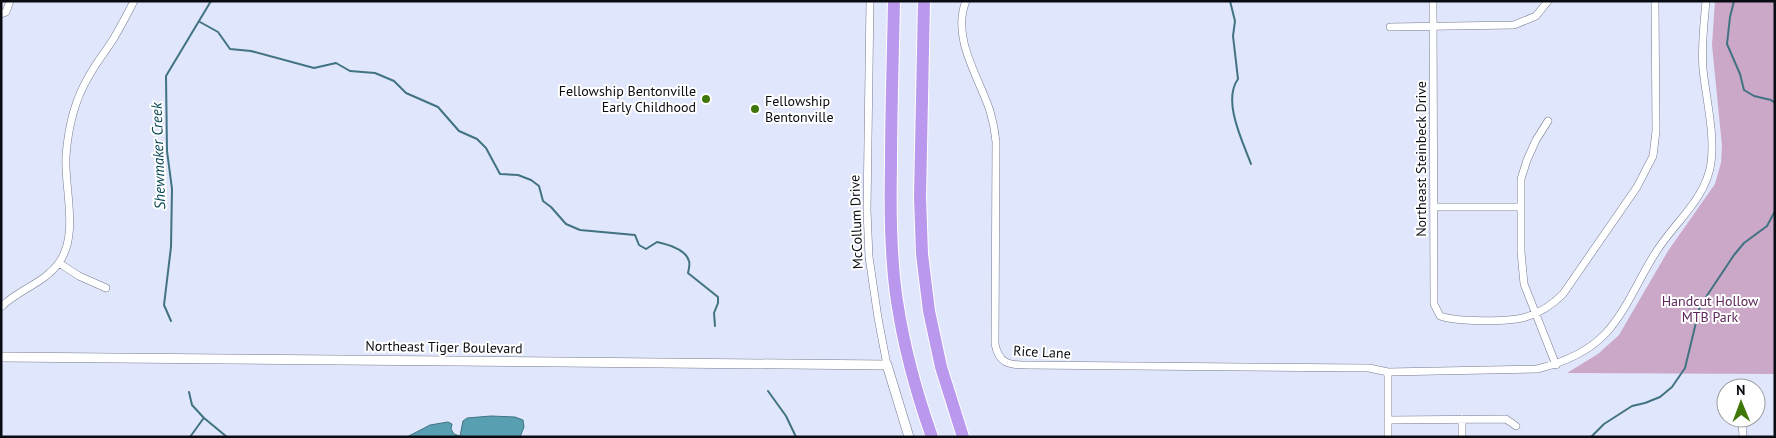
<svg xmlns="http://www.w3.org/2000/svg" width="1776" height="438" font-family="'PT Sans',sans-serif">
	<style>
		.green { fill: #cba7c8 }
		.water { fill: #589fb2; stroke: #417382 }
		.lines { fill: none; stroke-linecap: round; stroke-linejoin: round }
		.stream { stroke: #417382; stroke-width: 2 }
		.minor-casing { stroke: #767b8f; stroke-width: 8 }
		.tertiary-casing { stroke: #767b8f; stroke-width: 10 }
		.motorway-casing { stroke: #fff; stroke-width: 14 }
		.minor { stroke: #fff; stroke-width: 7 }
		.tertiary { stroke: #fff; stroke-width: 9 }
		.motorway { stroke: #b998ed; stroke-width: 12 }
		.poi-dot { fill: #3e7608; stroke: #fff; stroke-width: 2 }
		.labels { text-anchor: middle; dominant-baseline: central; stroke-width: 4; stroke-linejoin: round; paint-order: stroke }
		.poi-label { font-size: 14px; fill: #0a0c13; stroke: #fff; text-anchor: end }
		.street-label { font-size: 14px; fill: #0a0c13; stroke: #fff }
		.park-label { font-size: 14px; fill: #5d275b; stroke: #fff }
		.water-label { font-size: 15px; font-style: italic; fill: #084957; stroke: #fff }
	</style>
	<rect width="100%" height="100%" fill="#e0e6fc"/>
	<path class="green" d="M 1715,1 L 1775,1 L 1775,374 L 1567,373 L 1598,354 L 1619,335 L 1668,251 L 1715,184 L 1721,163 L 1722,146 L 1712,45 Z"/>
	<path class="water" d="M 491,416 L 515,417 L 523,420 L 524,427 L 520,437 L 407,437 L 430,425 L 448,422 L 452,424 L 451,429 L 454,434 L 460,436 L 463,421 L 467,418 Z"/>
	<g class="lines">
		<path class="stream" d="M 1230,1 L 1235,21 L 1233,36 L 1238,79 C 1222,101 1243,142 1251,164
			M 1734,1 L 1730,17 L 1727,44 L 1740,74 L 1744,90 L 1754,96 L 1771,100 L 1775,103
			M 200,22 L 218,32 L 230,49 L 251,51 L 314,68 L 336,63 L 350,71 L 375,73 L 394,81 L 406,93 L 438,107 L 459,131 L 477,139 L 486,148 L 500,174 L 518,175 L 531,180 L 539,186 L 543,201 L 551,207 L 566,224 L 580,230 L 635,235 L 639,245 L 646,249 L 657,242 C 666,244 686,249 689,261 C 690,264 689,269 688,273 L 718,297 L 718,303 L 714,313 L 715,326
			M 171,321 L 164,305 L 171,247 L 172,189 L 167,151 L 166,76 L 211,1
			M 768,391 L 786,416 L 796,437
			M 189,392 L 192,405 L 204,418 L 227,437
			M 190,437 L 203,419
			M 1591,437 L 1604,424 L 1632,406 L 1645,403 L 1660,397 L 1672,387 L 1685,368 L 1700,306 L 1734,255 L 1744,243 L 1767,226 L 1775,211"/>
		<g class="minor-casing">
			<path id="minor" d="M 870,1 L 867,210 L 869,257 L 878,318 L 887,365
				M 966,1 C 951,38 979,77 990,111 C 993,121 995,131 996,142 L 995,344 C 999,364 1009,365 1027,365 L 1369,368 L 1388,372 L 1537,369 C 1562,363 1588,352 1606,333 C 1627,310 1639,278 1656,252 C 1674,223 1706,199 1711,163 C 1715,133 1706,99 1703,69 C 1701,47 1704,24 1706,1
				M 1433,1 L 1434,304 L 1440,316 C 1456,322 1510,322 1526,317 C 1540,313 1553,304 1563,294 L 1637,187 L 1653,156 L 1656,131 L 1655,1
				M 1,14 L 6,12 L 10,1
				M 1390,27 L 1514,25 L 1536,16 L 1548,1
				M 1548,121 L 1536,140 L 1527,160 L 1521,179 L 1521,252 L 1524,284 L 1556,365
				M 1435,207 L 1521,207
				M 59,263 L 79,276 L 106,288
				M 1,307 C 18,290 44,283 58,264 C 80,235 64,189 66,156 C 68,129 75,99 89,76 C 96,63 106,51 114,38 C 121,26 128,13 134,1
				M 1388,372 L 1388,437
				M 1462,419 L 1462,437
				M 1388,420 L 1506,419 L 1516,426
				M 1742,421 L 1743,437"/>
		</g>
		<g class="tertiary-casing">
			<path id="tertiary" d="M 1,357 L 887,365 L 909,437"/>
		</g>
		<g class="motorway-casing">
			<path id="motorway" d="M 894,1 C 893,56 891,110 891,165 C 890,210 890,256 897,301 C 904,348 916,392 932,437
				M 924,1 L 920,197 L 922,254 L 929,311 L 941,367 L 963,437"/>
		</g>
		<use href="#minor" class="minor"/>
		<use href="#tertiary" class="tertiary"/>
		<use href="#motorway" class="motorway"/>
	</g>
	<g class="poi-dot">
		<circle cx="706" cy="99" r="5"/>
		<circle cx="755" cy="109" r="5"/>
	</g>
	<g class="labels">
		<g class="poi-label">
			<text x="696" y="91">Fellowship Bentonville<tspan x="696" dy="16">Early Childhood</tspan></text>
			<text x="765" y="101" text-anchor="start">Fellowship<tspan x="765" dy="16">Bentonville</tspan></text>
		</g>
		<g class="street-label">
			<text transform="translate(1421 159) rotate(-90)">Northeast Steinbeck Drive</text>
			<text transform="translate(856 222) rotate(-92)">McCollum Drive</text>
			<text transform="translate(444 347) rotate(1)">Northeast Tiger Boulevard</text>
			<text transform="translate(1042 352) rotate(3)">Rice Lane</text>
		</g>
		<g class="park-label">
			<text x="1710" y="301">Handcut Hollow<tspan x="1710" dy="16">MTB Park</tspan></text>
		</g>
		<g class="water-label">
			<text transform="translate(158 156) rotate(-92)">Shewmaker Creek</text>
		</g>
	</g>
	<rect width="1776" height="438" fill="none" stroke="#0a0c13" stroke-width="5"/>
	<g transform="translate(1741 403) rotate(359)"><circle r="24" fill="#ffffff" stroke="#9d9ea1"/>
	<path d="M0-4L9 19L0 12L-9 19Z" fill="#3e7608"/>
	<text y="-8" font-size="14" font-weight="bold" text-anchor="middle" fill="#0a0c13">N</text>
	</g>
</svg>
